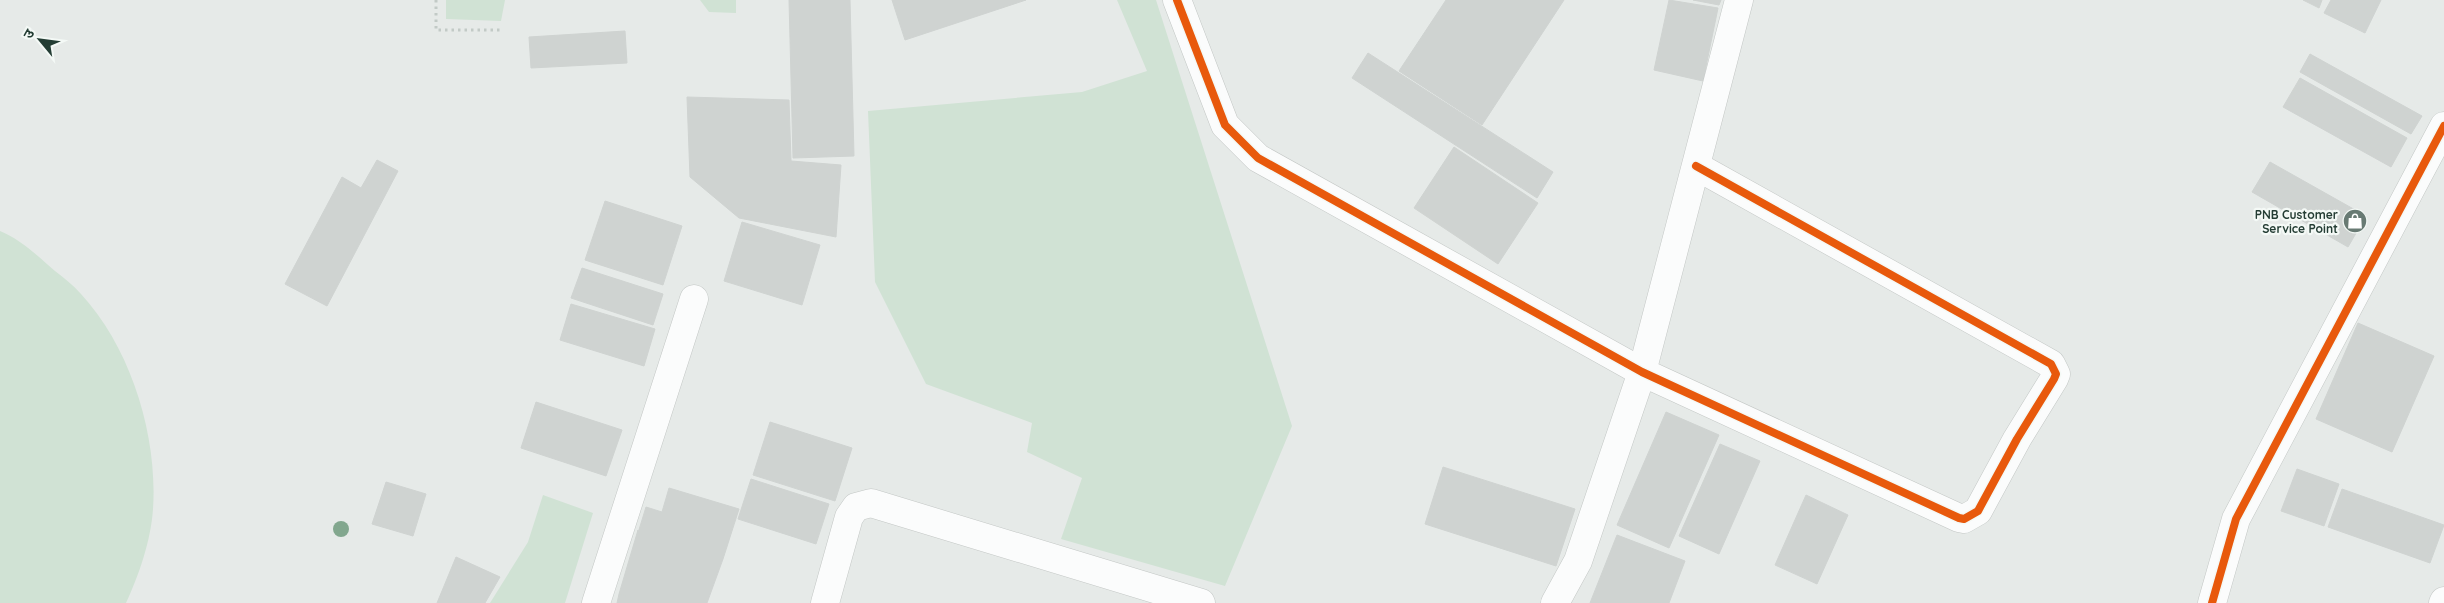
<svg xmlns="http://www.w3.org/2000/svg" width="2444" height="603" font-family="Quicksand,'Noto Sans Devanagari',sans-serif">
	<style>
		.green { fill: #d0e2d4 }
		.building { fill: #cfd3d1; stroke: #cfd3d1 }
		.lines { fill: none; stroke-linecap: round; stroke-linejoin: round }
		.minor-casing { stroke: #c3c7c5; stroke-width: 29 }
		.path { stroke: #c2cac6; stroke-width: 3; stroke-dasharray: 2.5 4; stroke-linecap: butt }
		.minor { stroke: #fbfcfc; stroke-width: 28 }
		.cycleway-casing { stroke: #f4f9f6; stroke-width: 11 }
		.cycleway { stroke: #e8590c; stroke-width: 8 }
		.tree { fill: #82a78e }
		.labels { text-anchor: middle; dominant-baseline: central; stroke-width: 4.5; stroke-linejoin: round; paint-order: stroke }
		.poi-label { font-size: 12px; font-weight: bold; fill: #243d34; stroke: #f4f9f6; text-anchor: end }
	</style>
	<rect width="100%" height="100%" fill="#e6eae8"/>
	<path class="green" d="M 446,0 L 505,0 L 501,21 L 446,19 Z
		M 700,0 L 736,0 L 736,13 L 709,12 Z
		M 1117,0 L 1156,0 L 1292,426 L 1225,586 L 1061,539 L 1082,478 L 1027,452 L 1032,423 L 926,384 L 875,282 L 868,111 L 1082,92 L 1147,71 Z
		M 0,231 C 20,239 39,257 55,271 C 64,278 73,285 81,294 C 131,348 158,436 153,509 C 151,540 139,575 126,603 L 0,603 Z
		M 543,495 L 593,513 L 565,603 L 490,603 L 528,542 Z"/>
	<path class="building" d="M 789,0 L 850,0 L 854,156 L 793,158 Z
		M 892,0 L 1026,0 L 905,40 Z
		M 1446,0 L 1564,0 L 1482,125 L 1399,71 Z
		M 1669,0 L 1718,8 L 1703,81 L 1654,70 Z
		M 1693,0 L 1721,0 L 1719,5 Z
		M 2303,0 L 2322,0 L 2319,8 Z
		M 2331,0 L 2381,0 L 2365,33 L 2324,13 Z
		M 625,31 L 627,63 L 531,68 L 529,37 Z
		M 1368,53 L 1553,172 L 1537,198 L 1352,78 Z
		M 2310,54 L 2422,116 L 2411,134 L 2300,72 Z
		M 2300,78 L 2407,138 L 2391,167 L 2283,107 Z
		M 687,97 L 789,100 L 791,161 L 841,165 L 836,237 L 739,218 L 690,177 Z
		M 1454,147 L 1538,203 L 1498,264 L 1414,208 Z
		M 377,160 L 398,171 L 327,306 L 285,284 L 342,177 L 361,188 Z
		M 2270,162 L 2366,216 L 2348,247 L 2252,192 Z
		M 605,201 L 682,226 L 663,285 L 585,260 Z
		M 742,222 L 820,245 L 802,305 L 724,281 Z
		M 582,268 L 663,294 L 653,325 L 571,298 Z
		M 571,304 L 655,329 L 644,366 L 560,340 Z
		M 2358,323 L 2434,356 L 2392,452 L 2316,419 Z
		M 536,402 L 622,430 L 606,476 L 521,448 Z
		M 1666,412 L 1719,435 L 1669,548 L 1617,525 Z
		M 770,422 L 852,448 L 835,501 L 753,475 Z
		M 1720,444 L 1760,461 L 1719,554 L 1679,536 Z
		M 1443,467 L 1575,509 L 1556,566 L 1425,524 Z
		M 2297,469 L 2339,484 L 2324,526 L 2281,511 Z
		M 751,479 L 829,504 L 816,544 L 738,519 Z
		M 386,482 L 426,494 L 413,536 L 372,524 Z
		M 669,488 L 739,509 L 723,559 L 638,533 L 646,507 L 662,512 Z
		M 2342,489 L 2444,525 L 2430,563 L 2328,527 Z
		M 1806,495 L 1848,515 L 1817,584 L 1775,565 Z
		M 638,530 L 638,533 L 723,559 L 707,603 L 650,603 L 619,594 Z
		M 1617,535 L 1685,561 L 1669,603 L 1590,603 Z
		M 456,557 L 500,577 L 485,603 L 437,603 Z
		M 619,594 L 650,603 L 617,603 Z"/>
	<g class="lines">
		<g class="minor-casing">
			<path id="minor" d="M 1177,0 L 1225,125 L 1258,158 L 1642,372 L 1959,518 L 1964,519 L 1978,511 L 2017,439 L 2054,379 L 2056,374 L 2051,364 L 1696,166
				M 596,603 L 694,299
				M 825,603 L 849,517 L 856,507 L 871,503 L 1201,603
				M 1555,603 L 1578,561 L 1642,372 L 1739,0
				M 2212,603 L 2236,519 L 2444,126
				M 2443,603 L 2444,601"/>
		</g>
		<path class="path" d="M 436,0 L 436,30 L 503,30"/>
		<use href="#minor" class="minor"/>
		<g class="cycleway-casing">
			<path id="cycleway" d="M 1177,0 L 1225,125 L 1258,158 L 1642,372 L 1959,518 L 1964,519 L 1978,511 L 2017,439 L 2054,379 L 2056,374 L 2051,364 L 1696,166
				M 2212,603 L 2236,519 L 2444,126"/>
		</g>
		<use href="#cycleway" class="cycleway"/>
	</g>
	<circle class="tree" cx="341" cy="529" r="8"/>
	<defs>
		<g id="shop-disc" transform="scale(1.25)"><circle r="9.5" fill="#687a73" stroke="#f4f9f6"/><path d="M-5-2.5h2.3a2.7 3.5 0 0 1 5.4 0H5L5.5 6h-11ZM-1.5-2.5h3a1.5 2.3 0 0 0-3 0Z" fill="#fff"/></g>
	</defs>
	<g fill-rule="evenodd">
		<use href="#shop-disc" x="2355" y="221"/>
	</g>
	<g class="labels">
		<g class="poi-label">
			<text x="2338" y="214">PNB Customer<tspan x="2338" dy="14">Service Point</tspan></text>
		</g>
	</g>
	<g transform="translate(40 40) rotate(299)" stroke="#f4f9f6" stroke-width="4" paint-order="stroke">
	<path d="M0-4L9 19L0 12L-9 19Z" fill="#243d34"/>
	<text y="-8" font-size="14" font-weight="bold" text-anchor="middle" fill="#243d34">उ</text>
	</g>
</svg>
